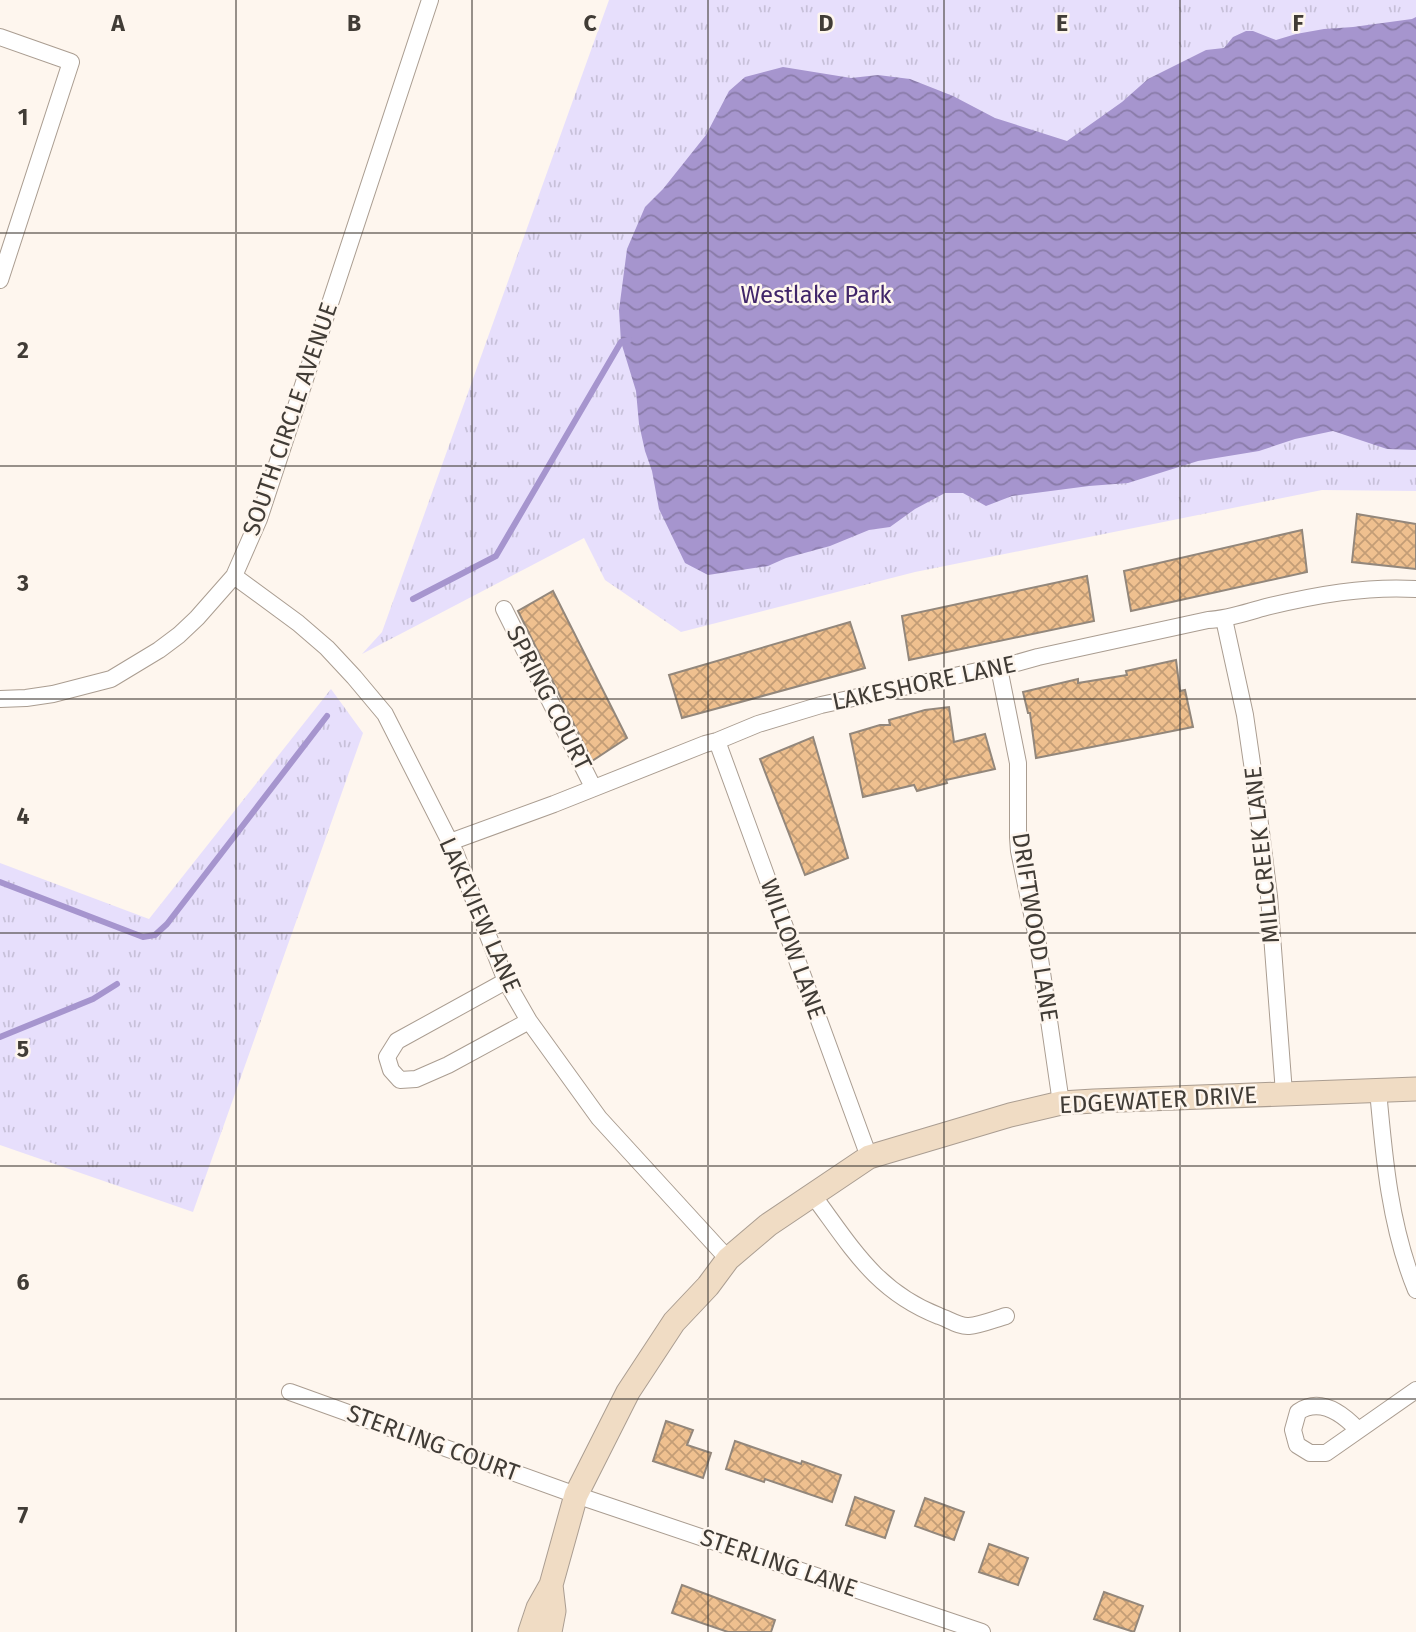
<svg xmlns="http://www.w3.org/2000/svg" width="1416" height="1632" font-family="'Fira Sans',sans-serif">
	<style>
		.park { fill: url(#park-tufts) }
		.water { fill: url(#water-waves) }
		.lines { fill: none; stroke-linecap: round; stroke-linejoin: round }
		.stream { stroke: #a695ce; stroke-width: 6 }
		.building { fill: url(#building-cross-hatch); stroke: #93877b; stroke-width: 2 }
		.street-casing { stroke: #aa9d91; stroke-width: 18 }
		.secondary-casing { stroke: #aa9d91; stroke-width: 25 }
		.street { stroke: #fff; stroke-width: 16 }
		.secondary { stroke: #f0dcc4; stroke-width: 23 }
		.grid { fill: none; stroke: #413c36; stroke-width: 2; stroke-opacity: 0.55 }
		.labels { text-anchor: middle; dominant-baseline: central; stroke-width: 5; stroke-linejoin: round; paint-order: stroke }
		.park-label { font-size: 24px; fill: #402569; stroke: #fef6ee }
		.street-label { font-size: 24px; fill: #413c36; stroke: #fef6ee }
		.grid-label { font-size: 23px; text-anchor: middle; font-weight: bold; fill: #413c36; stroke: #fef6ee; stroke-width: 5; stroke-linejoin: round; paint-order: stroke }
	</style>
	<defs>
		<pattern id="park-tufts" width="24" height="20" patternUnits="userSpaceOnUse" patternTransform="scale(1.75)"><rect width="24" height="20" fill="#e7dffc"/><path d="M3 7l-1-3M5 7V3M7 7l1-3M15 17l-1-3M17 17v-4M19 17l1-3" fill="none" stroke="#c7c0d9"/></pattern>
		<pattern id="water-waves" width="16" height="10" patternUnits="userSpaceOnUse" patternTransform="scale(1.75)"><rect width="16" height="10" fill="#a695ce"/><path d="M0 5q4-4 8 0t8 0" fill="none" stroke="#897ba8"/></pattern>
		<pattern id="building-cross-hatch" width="8" height="8" patternUnits="userSpaceOnUse" patternTransform="scale(1.75)"><rect width="8" height="8" fill="#efc08f"/><path d="M0 0l8 8M0 8l8-8" fill="none" stroke="#c39d76"/></pattern>
	</defs>
	<rect width="100%" height="100%" fill="#fef6ee"/>
	<path class="park" d="M 609,0 L 1416,0 L 1416,491 L 1322,490 L 915,572 L 681,632 L 605,580 L 584,538 L 362,654 L 382,632 Z
		M 331,689 L 363,733 L 193,1212 L 0,1145 L 0,863 L 149,919 Z"/>
	<path class="water" d="M 1416,17 L 1416,450 L 1387,449 L 1333,431 L 1295,439 L 1259,451 L 1198,461 L 1128,483 L 1089,486 L 1012,496 L 986,506 L 963,493 L 945,493 L 915,509 L 890,527 L 869,530 L 830,546 L 786,558 L 768,566 L 708,575 L 685,563 L 659,509 L 652,471 L 645,451 L 639,424 L 636,391 L 621,342 L 619,310 L 627,249 L 645,207 L 663,189 L 706,135 L 729,91 L 745,77 L 783,67 L 851,78 L 878,75 L 910,79 L 953,96 L 995,118 L 1067,141 L 1122,102 L 1148,79 L 1206,50 L 1224,48 L 1233,37 L 1246,31 L 1253,31 L 1276,40 L 1296,34 L 1324,29 L 1353,27 L 1412,19 Z"/>
	<g class="lines">
		<path class="stream" d="M 413,599 L 496,556 L 621,342 L 629,340
			M 0,882 L 143,937 L 155,935 L 167,924 L 327,716
			M 0,1037 L 93,999 L 117,984"/>
	</g>
	<path class="building" d="M 1357,514 L 1416,524 L 1416,569 L 1352,562 Z
		M 1302,530 L 1307,572 L 1131,611 L 1124,571 Z
		M 1087,576 L 1094,621 L 909,660 L 902,616 Z
		M 553,591 L 627,738 L 592,761 L 518,611 Z
		M 850,622 L 865,668 L 682,718 L 669,675 Z
		M 1176,660 L 1180,691 L 1185,690 L 1193,727 L 1036,758 L 1030,713 L 1028,713 L 1023,692 L 1078,679 L 1078,683 L 1127,675 L 1126,671 Z
		M 949,707 L 954,742 L 985,734 L 995,769 L 946,780 L 947,783 L 917,791 L 914,785 L 863,797 L 850,734 L 880,725 L 890,725 L 889,720 L 925,710 Z
		M 813,737 L 848,858 L 805,875 L 760,759 Z
		M 666,1421 L 693,1430 L 687,1445 L 711,1453 L 703,1478 L 653,1461 Z
		M 735,1441 L 801,1464 L 802,1461 L 841,1475 L 832,1502 L 765,1479 L 764,1482 L 726,1469 Z
		M 855,1497 L 894,1511 L 885,1538 L 846,1525 Z
		M 925,1498 L 964,1512 L 954,1540 L 915,1526 Z
		M 989,1544 L 1028,1558 L 1018,1585 L 979,1572 Z
		M 682,1585 L 775,1620 L 771,1632 L 728,1632 L 672,1613 Z
		M 1104,1592 L 1143,1606 L 1134,1632 L 1094,1619 Z"/>
	<g class="lines">
		<g class="street-casing">
			<path id="street" d="M 0,37 L 71,62 L 0,280
				M 234,576 L 298,623 L 327,648 L 354,677 L 385,714 L 455,852 L 506,981 L 529,1021 L 599,1118 L 728,1259
				M 504,609 L 593,787
				M 1224,619 L 1245,715 L 1255,784 L 1269,896 L 1284,1093
				M 999,668 L 1018,763 L 1018,837 L 1019,851 L 1037,938 L 1061,1103
				M 0,699 L 26,698 L 53,694 L 111,679 L 159,650 L 179,635 L 197,618 L 234,576 L 259,519 L 430,0
				M 717,741 L 869,1157
				M 450,842 L 554,804 L 705,744 L 717,741 L 758,724 L 821,705 L 982,670 L 999,668 L 1038,657 L 1208,620 C 1229,619 1247,612 1266,607 C 1316,595 1365,586 1416,589
				M 506,981 L 397,1041 L 387,1057 L 391,1070 L 400,1080 L 416,1079 L 448,1065 L 529,1021
				M 1378,1090 C 1384,1158 1390,1227 1416,1290
				M 812,1194 C 851,1246 875,1291 939,1316 C 948,1319 960,1327 969,1326 C 981,1325 995,1319 1006,1316
				M 290,1392 L 576,1495 L 982,1632
				M 1358,1430 C 1342,1413 1320,1397 1298,1412 L 1293,1430 L 1297,1445 L 1310,1453 L 1326,1453 L 1416,1390"/>
		</g>
		<g class="secondary-casing">
			<path id="secondary" d="M 530,1632 L 538,1608 L 551,1585 L 576,1495 L 628,1392 L 674,1322 L 708,1286 L 728,1259 L 768,1225 L 869,1157 L 1010,1115 L 1061,1103 L 1094,1101 L 1416,1089
				M 550,1632 L 554,1611 L 551,1585"/>
		</g>
		<use href="#street" class="street"/>
		<use href="#secondary" class="secondary"/>
	</g>
	<path class="grid" d="M 236,0 L 236,1632M 472,0 L 472,1632M 708,0 L 708,1632M 944,0 L 944,1632M 1180,0 L 1180,1632M 0,233 L 1416,233M 0,466 L 1416,466M 0,699 L 1416,699M 0,933 L 1416,933M 0,1166 L 1416,1166M 0,1399 L 1416,1399"/>
	<g class="labels">
		<g class="park-label">
			<text x="816" y="295">Westlake Park</text>
		</g>
		<g class="street-label">
			<text transform="translate(290 419) rotate(-71)">SOUTH CIRCLE AVENUE</text>
			<text transform="translate(924 683) rotate(-12)">LAKESHORE LANE</text>
			<text transform="translate(549 698) rotate(63)">SPRING COURT</text>
			<text transform="translate(1262 855) rotate(-96)">MILLCREEK LANE</text>
			<text transform="translate(480 915) rotate(66)">LAKEVIEW LANE</text>
			<text transform="translate(1035 927) rotate(81)">DRIFTWOOD LANE</text>
			<text transform="translate(793 949) rotate(70)">WILLOW LANE</text>
			<text transform="translate(1158 1100) rotate(-3)">EDGEWATER DRIVE</text>
			<text transform="translate(433 1443) rotate(20)">STERLING COURT</text>
			<text transform="translate(779 1563) rotate(19)">STERLING LANE</text>
		</g>
	</g>
	<g class="grid-label">
		<text x="118" y="31">A</text>
		<text x="354" y="31">B</text>
		<text x="590" y="31">C</text>
		<text x="826" y="31">D</text>
		<text x="1062" y="31">E</text>
		<text x="1298" y="31">F</text>
		<text x="23" y="125">1</text>
		<text x="23" y="358">2</text>
		<text x="23" y="591">3</text>
		<text x="23" y="824">4</text>
		<text x="23" y="1057">5</text>
		<text x="23" y="1290">6</text>
		<text x="23" y="1523">7</text>
	</g>
</svg>
